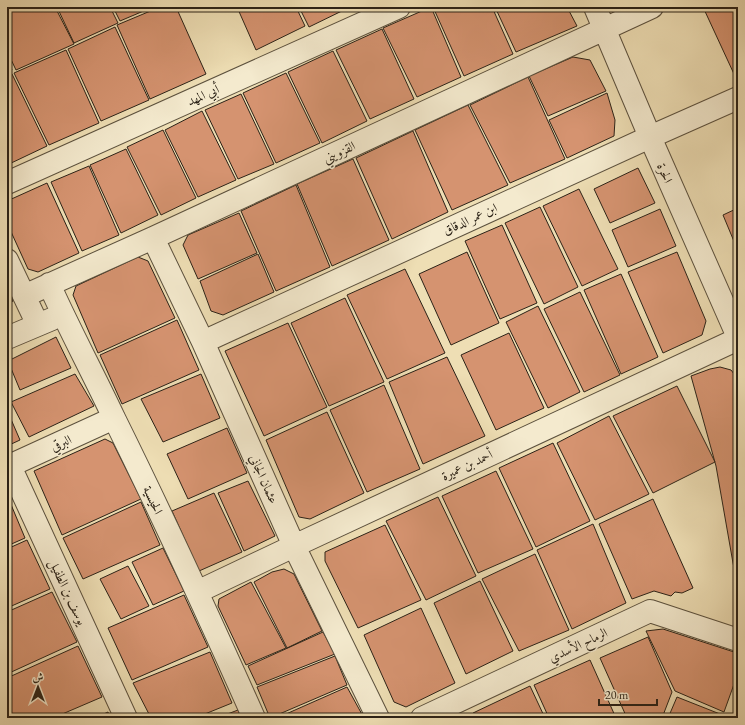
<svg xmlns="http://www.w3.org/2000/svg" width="745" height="725" font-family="'EB Garamond',Amiri,serif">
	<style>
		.building { fill: #d59370; stroke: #2b2217 }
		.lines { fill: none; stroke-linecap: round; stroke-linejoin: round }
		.minor-casing { stroke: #5c513e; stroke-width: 24 }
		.minor { stroke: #f4eace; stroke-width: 22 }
		.labels { text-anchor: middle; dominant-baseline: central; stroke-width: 3; stroke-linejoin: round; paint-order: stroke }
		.street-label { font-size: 13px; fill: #2b2217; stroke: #f4eace }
	</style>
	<rect width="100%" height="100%" fill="#eedeb4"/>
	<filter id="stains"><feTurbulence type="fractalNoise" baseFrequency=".005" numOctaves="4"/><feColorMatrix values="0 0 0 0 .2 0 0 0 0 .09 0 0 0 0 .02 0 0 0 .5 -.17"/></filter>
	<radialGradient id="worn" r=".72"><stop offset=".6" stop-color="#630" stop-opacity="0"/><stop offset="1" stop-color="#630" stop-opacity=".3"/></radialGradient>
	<path class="building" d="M 7,7 L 55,7 L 74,44 L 16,70 L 7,51 Z
		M 57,7 L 110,7 L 118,23 L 74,43 Z
		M 113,7 L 153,7 L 120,21 Z
		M 160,7 L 176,7 L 206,74 L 150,99 L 117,25 Z
		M 237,7 L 296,7 L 305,26 L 256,50 Z
		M 299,7 L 348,7 L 348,8 L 309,27 Z
		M 431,7 L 461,77 L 417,97 L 383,28 Z
		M 433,7 L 492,7 L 513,54 L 464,76 Z
		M 495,7 L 567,7 L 577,26 L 516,52 Z
		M 703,7 L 738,7 L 738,72 L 734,74 Z
		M 115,27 L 149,100 L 101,121 L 68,49 Z
		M 382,29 L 414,99 L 370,119 L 336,50 Z
		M 66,50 L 99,123 L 49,145 L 14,73 Z
		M 333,51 L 367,121 L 322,143 L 288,72 Z
		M 573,57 L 590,60 L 606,91 L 548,116 L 529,76 Z
		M 7,59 L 12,70 L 7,72 Z
		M 286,73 L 320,143 L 276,163 L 243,93 Z
		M 12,74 L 47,146 L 7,165 L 7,76 Z
		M 528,77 L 565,159 L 510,183 L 470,105 Z
		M 607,93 L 615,120 L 614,136 L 567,158 L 549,120 Z
		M 241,94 L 274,164 L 238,179 L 205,110 Z
		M 468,105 L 508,185 L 452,210 L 415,130 Z
		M 202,111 L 236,180 L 198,197 L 165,130 Z
		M 163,130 L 196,198 L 161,215 L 127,147 Z
		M 413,131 L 448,212 L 392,239 L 356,158 Z
		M 126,149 L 158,215 L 121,233 L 90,165 Z
		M 353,159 L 389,240 L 332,266 L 297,184 Z
		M 89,166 L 119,235 L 82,251 L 51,182 Z
		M 638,168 L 655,203 L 610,223 L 594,189 Z
		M 47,183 L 79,253 L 38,272 L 28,269 L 7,223 L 7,201 Z
		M 296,185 L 330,267 L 276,291 L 241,211 Z
		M 579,189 L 618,269 L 582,286 L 543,206 Z
		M 540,207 L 578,287 L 544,304 L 505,223 Z
		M 738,208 L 738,251 L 723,215 Z
		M 660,209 L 676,246 L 628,267 L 612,230 Z
		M 239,213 L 257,253 L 198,279 L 183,245 L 188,235 Z
		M 502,225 L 537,303 L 500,319 L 465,241 Z
		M 467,252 L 499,323 L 451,345 L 419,274 Z
		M 677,252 L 706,321 L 702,335 L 663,353 L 628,272 Z
		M 258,254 L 274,292 L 223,315 L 211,311 L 200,281 Z
		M 138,257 L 148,261 L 175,318 L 98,353 L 73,295 L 76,286 Z
		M 405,269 L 445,353 L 387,379 L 347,295 Z
		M 621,274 L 658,357 L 621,374 L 584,290 Z
		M 7,288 L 13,301 L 7,304 Z
		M 580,292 L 620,375 L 584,392 L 544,309 Z
		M 345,298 L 384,382 L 329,406 L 291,323 Z
		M 538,306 L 580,392 L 548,408 L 506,322 Z
		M 177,320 L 199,370 L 122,404 L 100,355 Z
		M 288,323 L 327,407 L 264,436 L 225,351 Z
		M 509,333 L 544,408 L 496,430 L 461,355 Z
		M 56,337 L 71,368 L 20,390 L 8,361 Z
		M 447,357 L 485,436 L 423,464 L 389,382 Z
		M 720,367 L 731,370 L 738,379 L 738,587 L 733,563 L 716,466 L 691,376 L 710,369 Z
		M 75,374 L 94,406 L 29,437 L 11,402 Z
		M 201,374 L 220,418 L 163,442 L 141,399 Z
		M 384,385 L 420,469 L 367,492 L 330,410 Z
		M 677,386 L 715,462 L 653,493 L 613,416 Z
		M 7,410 L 20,440 L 7,446 Z
		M 327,412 L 364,493 L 310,519 L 299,517 L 266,440 Z
		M 609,416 L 649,494 L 595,520 L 557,443 Z
		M 227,428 L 247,473 L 188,499 L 167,454 Z
		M 105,439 L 113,443 L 141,499 L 62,535 L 34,471 Z
		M 553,443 L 590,521 L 536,547 L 499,468 Z
		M 496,471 L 533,549 L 478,573 L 442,496 Z
		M 248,481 L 275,536 L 244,551 L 218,493 Z
		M 214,493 L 242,552 L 199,571 L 172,511 Z
		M 7,495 L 25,538 L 7,546 Z
		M 438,497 L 476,576 L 426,600 L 386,521 Z
		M 653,499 L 693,588 L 682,593 L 675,592 L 671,596 L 654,591 L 632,599 L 599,524 Z
		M 141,502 L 160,545 L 83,579 L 63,538 Z
		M 593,524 L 626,603 L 572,629 L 537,550 Z
		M 385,525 L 421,600 L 358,628 L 325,561 L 325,552 Z
		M 27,540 L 50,589 L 7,608 L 7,549 Z
		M 163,548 L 184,591 L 153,605 L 132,562 Z
		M 535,554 L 569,630 L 519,651 L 482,579 Z
		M 128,566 L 149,606 L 121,619 L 100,579 Z
		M 284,569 L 294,574 L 322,631 L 287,648 L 254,582 L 272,572 Z
		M 480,581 L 513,651 L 466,674 L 434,603 Z
		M 251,582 L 286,648 L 246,665 L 218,606 L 219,599 Z
		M 52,592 L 77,642 L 7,674 L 7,612 Z
		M 184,595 L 208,647 L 132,680 L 108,628 Z
		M 421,608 L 455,683 L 406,707 L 394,702 L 364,635 Z
		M 663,629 L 734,652 L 738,660 L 738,673 L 724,712 L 675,691 L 646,631 Z
		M 323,632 L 335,654 L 257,685 L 248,666 Z
		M 648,637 L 672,692 L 662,718 L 627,718 L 600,658 Z
		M 78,646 L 102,697 L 53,718 L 7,718 L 7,678 Z
		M 210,652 L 232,703 L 195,718 L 151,718 L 133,683 Z
		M 335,656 L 347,685 L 270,718 L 257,687 Z
		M 590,660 L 616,718 L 549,718 L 534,685 Z
		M 530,686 L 545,718 L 475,718 L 473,713 Z
		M 347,687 L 364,718 L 277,718 Z
		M 677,697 L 720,714 L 719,718 L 668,718 Z
		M 238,710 L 241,718 L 217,718 Z
		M 108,712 L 110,718 L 95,718 Z"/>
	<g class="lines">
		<g class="minor-casing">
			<path id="minor" d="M 595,7 L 650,137 L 738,337
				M 7,183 L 399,7
				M 153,238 L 203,342 L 294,546 L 378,718
				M 7,260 L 38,325
				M 49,284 C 69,329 93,373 114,418 C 163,517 209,617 254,718
				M 24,296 L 153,238 L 652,7
				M 7,338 L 52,319
				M 203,342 L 650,137 L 738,98
				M 10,466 L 126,718
				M 7,467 L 114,418
				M 197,592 L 294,546 L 738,339
				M 422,718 L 650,611 L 738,640"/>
		</g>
		<use href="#minor" class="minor"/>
	</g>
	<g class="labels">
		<g class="street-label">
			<text transform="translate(203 95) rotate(-24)">أبي المهد</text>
			<text transform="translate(339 152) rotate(-25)">القزويني</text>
			<text transform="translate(665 173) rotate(66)">الحرة</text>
			<text transform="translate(470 219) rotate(-25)">ابن عمر الدقاق</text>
			<text transform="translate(61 443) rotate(-25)">البرقي</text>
			<text transform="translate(467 465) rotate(-25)">أحمد بن عميرة</text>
			<text transform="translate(264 479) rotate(66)">عثمان الجاني</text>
			<text transform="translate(153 500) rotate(65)">الحيسية</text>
			<text transform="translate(68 592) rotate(65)">يوسف بن الطفيل</text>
			<text transform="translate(578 645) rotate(-25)">الرماح الأسدي</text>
		</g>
	</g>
	<rect width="745" height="725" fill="none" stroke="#eedeb4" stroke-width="24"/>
	<rect x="8" y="8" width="729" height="709" fill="none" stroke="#2b2217" stroke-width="2"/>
	<rect x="12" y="12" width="721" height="701" fill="none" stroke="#2b2217"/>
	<g transform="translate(38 687)" stroke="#f4eace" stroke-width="3" paint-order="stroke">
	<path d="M0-3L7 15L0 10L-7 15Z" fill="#2b2217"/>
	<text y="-6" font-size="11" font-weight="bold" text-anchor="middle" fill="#2b2217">ش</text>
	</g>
	<path d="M599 699v6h58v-6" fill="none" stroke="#2b2217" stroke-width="2"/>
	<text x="605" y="699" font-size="12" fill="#2b2217" stroke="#f4eace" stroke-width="3" paint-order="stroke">20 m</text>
	<rect width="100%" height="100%" filter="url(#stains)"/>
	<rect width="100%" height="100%" fill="url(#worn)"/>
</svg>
